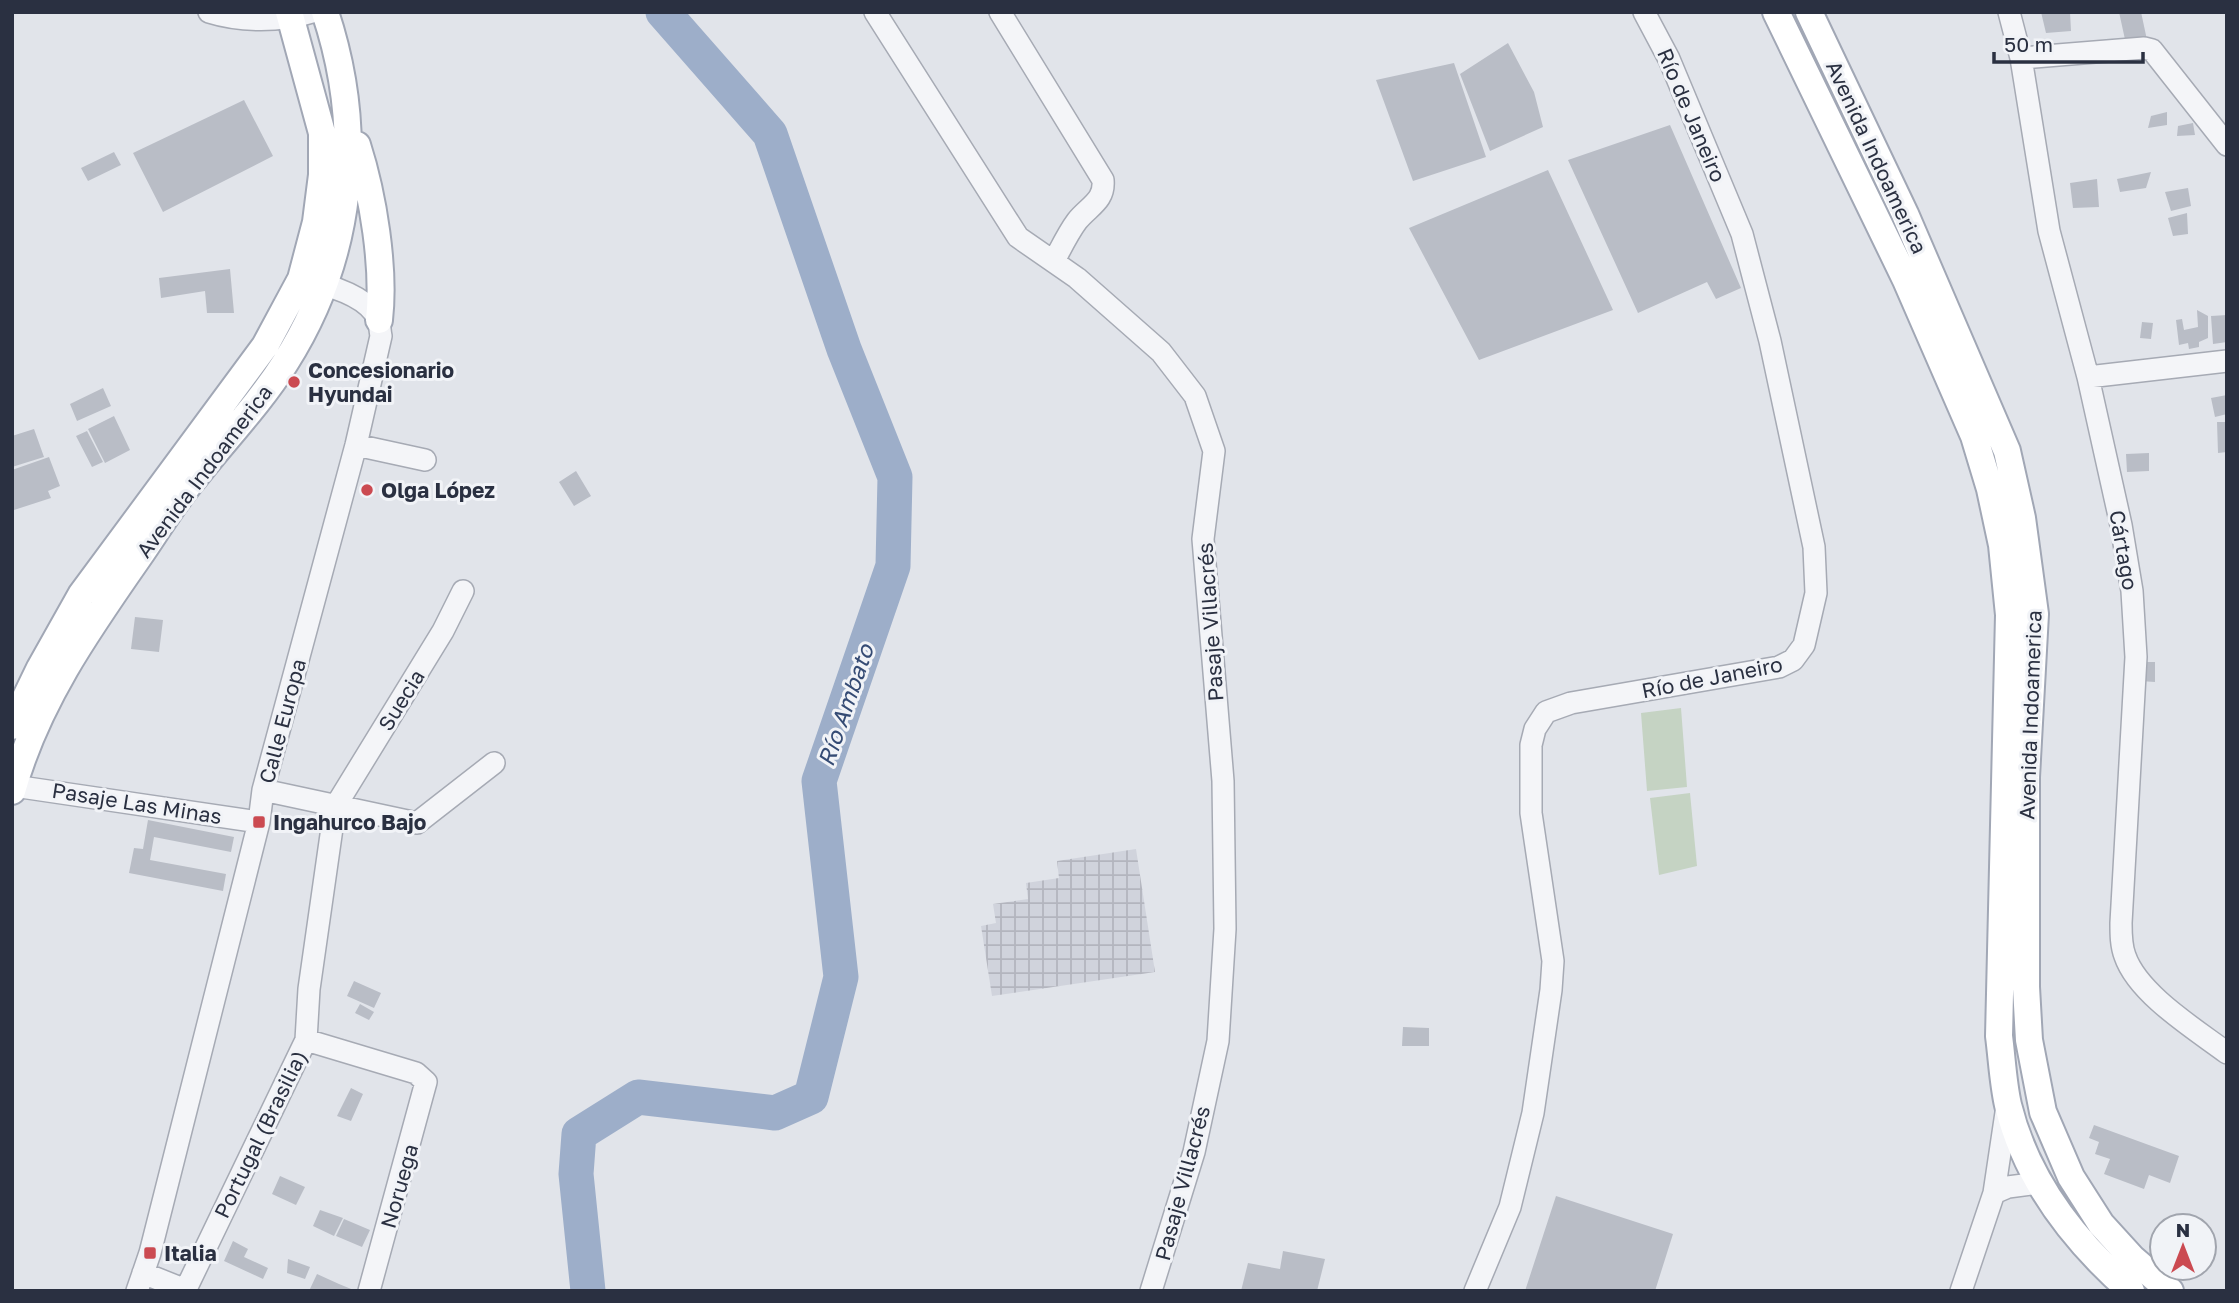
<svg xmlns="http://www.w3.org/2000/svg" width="2239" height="1303" font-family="'Golos Text',sans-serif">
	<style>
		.industrial { fill: url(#industrial-grid) }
		.grass { fill: #c5d3c3 }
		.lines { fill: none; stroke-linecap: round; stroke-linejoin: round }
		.river { stroke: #9daec9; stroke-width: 35 }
		.building { fill: #b9bdc6 }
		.minor-casing { stroke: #a6aab4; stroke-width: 24 }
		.major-casing { stroke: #a1a7b5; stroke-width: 30 }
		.minor { stroke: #f4f5f8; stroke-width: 21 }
		.major { stroke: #fff; stroke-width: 26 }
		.poi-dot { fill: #cb4a51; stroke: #f1f3f7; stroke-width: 2.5 }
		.labels { text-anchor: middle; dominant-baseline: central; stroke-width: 6; stroke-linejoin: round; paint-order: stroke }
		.street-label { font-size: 21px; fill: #2a3041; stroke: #f1f3f7 }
		.poi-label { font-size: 21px; font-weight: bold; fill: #2a3041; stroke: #f1f3f7; text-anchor: start }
		.water-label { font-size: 23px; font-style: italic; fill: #354b74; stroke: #f1f3f7 }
	</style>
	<defs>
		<pattern id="industrial-grid" width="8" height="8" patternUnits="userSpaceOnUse" patternTransform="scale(1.75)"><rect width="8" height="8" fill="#d0d3dc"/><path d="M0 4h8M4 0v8" fill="none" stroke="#b3b5be"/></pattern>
	</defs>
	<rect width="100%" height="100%" fill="#e1e4ea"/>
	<path class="industrial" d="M 1136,849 L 1155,972 L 992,996 L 981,926 L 996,923 L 993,904 L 1028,899 L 1026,883 L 1059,878 L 1057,861 Z"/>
	<path class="grass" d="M 1681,708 L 1687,787 L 1647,791 L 1641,713 Z
		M 1690,793 L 1697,866 L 1659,875 L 1650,798 Z"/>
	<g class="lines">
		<path class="river" d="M 588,1291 L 576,1174 L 579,1134 L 638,1097 L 775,1113 L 811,1097 L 841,977 L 819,781 L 893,566 L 895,477 L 844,349 L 770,134 L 663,12"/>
	</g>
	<path class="building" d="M 2041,12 L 2070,12 L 2071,31 L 2046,33 Z
		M 2119,12 L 2141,12 L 2147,40 L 2126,44 Z
		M 1508,43 L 1534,92 L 1543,127 L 1490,151 L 1460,74 Z
		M 1454,63 L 1486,157 L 1413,181 L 1376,80 Z
		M 244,100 L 273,156 L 163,212 L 133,153 Z
		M 2167,112 L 2167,125 L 2148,128 L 2151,116 Z
		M 2193,123 L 2195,135 L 2177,136 L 2178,126 Z
		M 1670,125 L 1741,288 L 1716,299 L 1707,282 L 1638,313 L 1568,160 Z
		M 114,152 L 121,165 L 88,181 L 81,168 Z
		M 1548,170 L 1613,310 L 1479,360 L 1409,228 Z
		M 2151,172 L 2146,188 L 2120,192 L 2117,179 Z
		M 2097,179 L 2099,207 L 2073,208 L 2070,183 Z
		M 2188,188 L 2191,206 L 2171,211 L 2165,192 Z
		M 2187,213 L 2188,234 L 2173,236 L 2168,218 Z
		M 230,269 L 234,313 L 207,313 L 205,291 L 161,298 L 159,278 Z
		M 2197,310 L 2208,316 L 2208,338 L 2199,342 L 2199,347 L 2189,349 L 2188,343 L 2179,345 L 2176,320 L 2182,319 L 2184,330 L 2198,327 Z
		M 2227,315 L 2227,342 L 2213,344 L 2211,316 Z
		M 2142,322 L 2153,323 L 2151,339 L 2140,338 Z
		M 103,388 L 111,406 L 77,421 L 70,404 Z
		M 2227,395 L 2227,414 L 2215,417 L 2211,398 Z
		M 114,416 L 130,450 L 105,463 L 88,429 Z
		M 2217,422 L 2227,422 L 2227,452 L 2218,453 Z
		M 34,429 L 44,457 L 12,467 L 12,436 Z
		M 87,431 L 103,462 L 92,467 L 76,436 Z
		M 2149,453 L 2149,471 L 2127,472 L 2126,454 Z
		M 49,457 L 60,486 L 48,491 L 51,498 L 14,510 L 12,470 Z
		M 576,471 L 591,496 L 574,506 L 559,482 Z
		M 135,617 L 163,620 L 159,652 L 131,649 Z
		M 2140,662 L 2155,662 L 2155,682 L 2140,681 Z
		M 148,820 L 234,837 L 231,852 L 154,837 L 150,860 L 226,874 L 223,891 L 129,873 L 134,848 L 143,849 Z
		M 354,981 L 381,993 L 374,1008 L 347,996 Z
		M 360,1004 L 374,1012 L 369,1020 L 355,1013 Z
		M 1403,1027 L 1429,1028 L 1429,1046 L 1402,1046 Z
		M 351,1088 L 363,1094 L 351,1121 L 337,1116 Z
		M 2094,1125 L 2179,1156 L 2170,1183 L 2149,1175 L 2144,1189 L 2104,1174 L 2110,1159 L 2095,1154 L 2099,1142 L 2089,1138 Z
		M 280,1176 L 305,1187 L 296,1205 L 272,1194 Z
		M 1556,1196 L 1673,1234 L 1655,1291 L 1525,1291 Z
		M 320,1210 L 343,1218 L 334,1236 L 313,1226 Z
		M 344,1219 L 370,1230 L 362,1247 L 336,1236 Z
		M 233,1241 L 248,1249 L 244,1257 L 268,1268 L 263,1279 L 224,1261 Z
		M 1283,1251 L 1325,1259 L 1317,1291 L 1241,1291 L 1248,1263 L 1280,1269 Z
		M 288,1259 L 310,1267 L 305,1279 L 287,1273 Z
		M 317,1274 L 339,1284 L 356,1291 L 309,1291 Z"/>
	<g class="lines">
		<g class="minor-casing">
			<path id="minor" d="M 209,12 C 241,22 281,22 312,12
				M 875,12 L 1018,237 L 1077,278 L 1161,352 L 1195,396 L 1214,451 L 1203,539 L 1223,781 L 1225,929 L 1218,1041 L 1194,1152 L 1151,1291
				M 1000,12 L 1103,180 C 1105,201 1089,206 1077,221 C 1068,233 1061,248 1054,261
				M 2009,12 L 2021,58 L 2049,231 L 2088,377 L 2121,525 L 2132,591 L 2136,657 L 2121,923 C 2121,934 2121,946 2125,956 C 2138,994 2195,1029 2227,1053
				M 2021,58 L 2144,48 L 2152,50 L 2227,145
				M 2088,377 L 2227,361
				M 356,445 L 425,460
				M 14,786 L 259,822
				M 263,790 L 417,823 L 494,763
				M 306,1040 L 416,1073 L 426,1082 L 369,1291
				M 1994,1193 L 2008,1187 L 2039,1183
				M 143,1273 L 188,1291
				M 137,1291 L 150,1253 L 259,822 L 263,790 L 356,445 L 381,336 C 380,332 380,324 378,319 C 368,297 331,286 310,281
				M 185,1291 L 306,1040 L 309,989 L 335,807 L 443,631 L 463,591
				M 1475,1291 L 1510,1207 L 1533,1113 L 1551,990 L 1553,961 L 1531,813 L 1531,745 L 1535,729 L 1546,712 L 1571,703 L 1779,667 L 1793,660 L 1804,645 L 1816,593 L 1814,547 L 1770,341 L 1742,234 L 1669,59 L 1644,12
				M 1961,1291 L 1994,1193 L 2007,1106"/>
		</g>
		<g class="major-casing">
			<path id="major" d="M 1776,12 L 1906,280 L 1974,436 L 1990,489 L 2002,545 L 2009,615 L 1999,1036 C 2002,1059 2003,1083 2008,1105 C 2026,1179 2075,1242 2131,1291
				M 1809,12 L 1905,214 L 2007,451 L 2022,518 L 2035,614 L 2026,777 L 2026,987 L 2029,1040 L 2043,1112 L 2071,1177 L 2101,1224 L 2132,1258 L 2170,1291
				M 357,145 C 373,195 385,268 379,320
				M 12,726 L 40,668 L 81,595 L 265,346 L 301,279 L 316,222 L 322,175 L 322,133 L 289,12
				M 12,791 C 36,704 87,631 138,558 C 157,531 174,501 196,476 C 226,438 259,404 285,363 C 353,256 365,132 325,12"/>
		</g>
		<use href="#minor" class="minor"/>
		<use href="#major" class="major"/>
	</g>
	<g class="poi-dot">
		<circle cx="294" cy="382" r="7"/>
		<circle cx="367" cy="490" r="7"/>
		<rect x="252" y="815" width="14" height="14" rx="3.5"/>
		<rect x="143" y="1246" width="14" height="14" rx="3.5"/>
	</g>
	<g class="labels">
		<g class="street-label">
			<text transform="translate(1692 115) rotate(67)">Río de Janeiro</text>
			<text transform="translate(1877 157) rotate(65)">Avenida Indoamerica</text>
			<text transform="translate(204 471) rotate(-53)">Avenida Indoamerica</text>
			<text transform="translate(2124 550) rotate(80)">Cártago</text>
			<text transform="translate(1210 622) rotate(-94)">Pasaje Villacrés</text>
			<text transform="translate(1712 677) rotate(-11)">Río de Janeiro</text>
			<text transform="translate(401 700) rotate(-58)">Suecia</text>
			<text transform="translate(2030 715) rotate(-88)">Avenida Indoamerica</text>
			<text transform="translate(282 721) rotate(-75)">Calle Europa</text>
			<text transform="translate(137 803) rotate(9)">Pasaje Las Minas</text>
			<text transform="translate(260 1134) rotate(-64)">Portugal (Brasilia)</text>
			<text transform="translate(1182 1183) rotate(-75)">Pasaje Villacrés</text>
			<text transform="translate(399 1186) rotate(-74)">Noruega</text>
		</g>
		<g class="poi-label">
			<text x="308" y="370">Concesionario<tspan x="308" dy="24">Hyundai</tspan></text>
			<text x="381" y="490">Olga López</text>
			<text x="273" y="822">Ingahurco Bajo</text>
			<text x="164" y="1253">Italia</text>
		</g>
		<g class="water-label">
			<text transform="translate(845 705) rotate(-71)">Río Ambato</text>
		</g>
	</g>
	<rect width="2239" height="1303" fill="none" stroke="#2a3041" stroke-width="28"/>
	<g transform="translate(2183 1247)"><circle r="33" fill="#f1f3f7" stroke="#a1a5ae" stroke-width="2"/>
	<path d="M0-5L12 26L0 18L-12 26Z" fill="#cb4a51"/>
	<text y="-10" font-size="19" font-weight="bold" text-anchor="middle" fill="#2a3041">N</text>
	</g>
	<path d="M1994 52v10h149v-10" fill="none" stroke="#2a3041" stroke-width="3.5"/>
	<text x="2004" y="52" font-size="21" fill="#2a3041" stroke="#f1f3f7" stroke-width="5" paint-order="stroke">50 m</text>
</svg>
